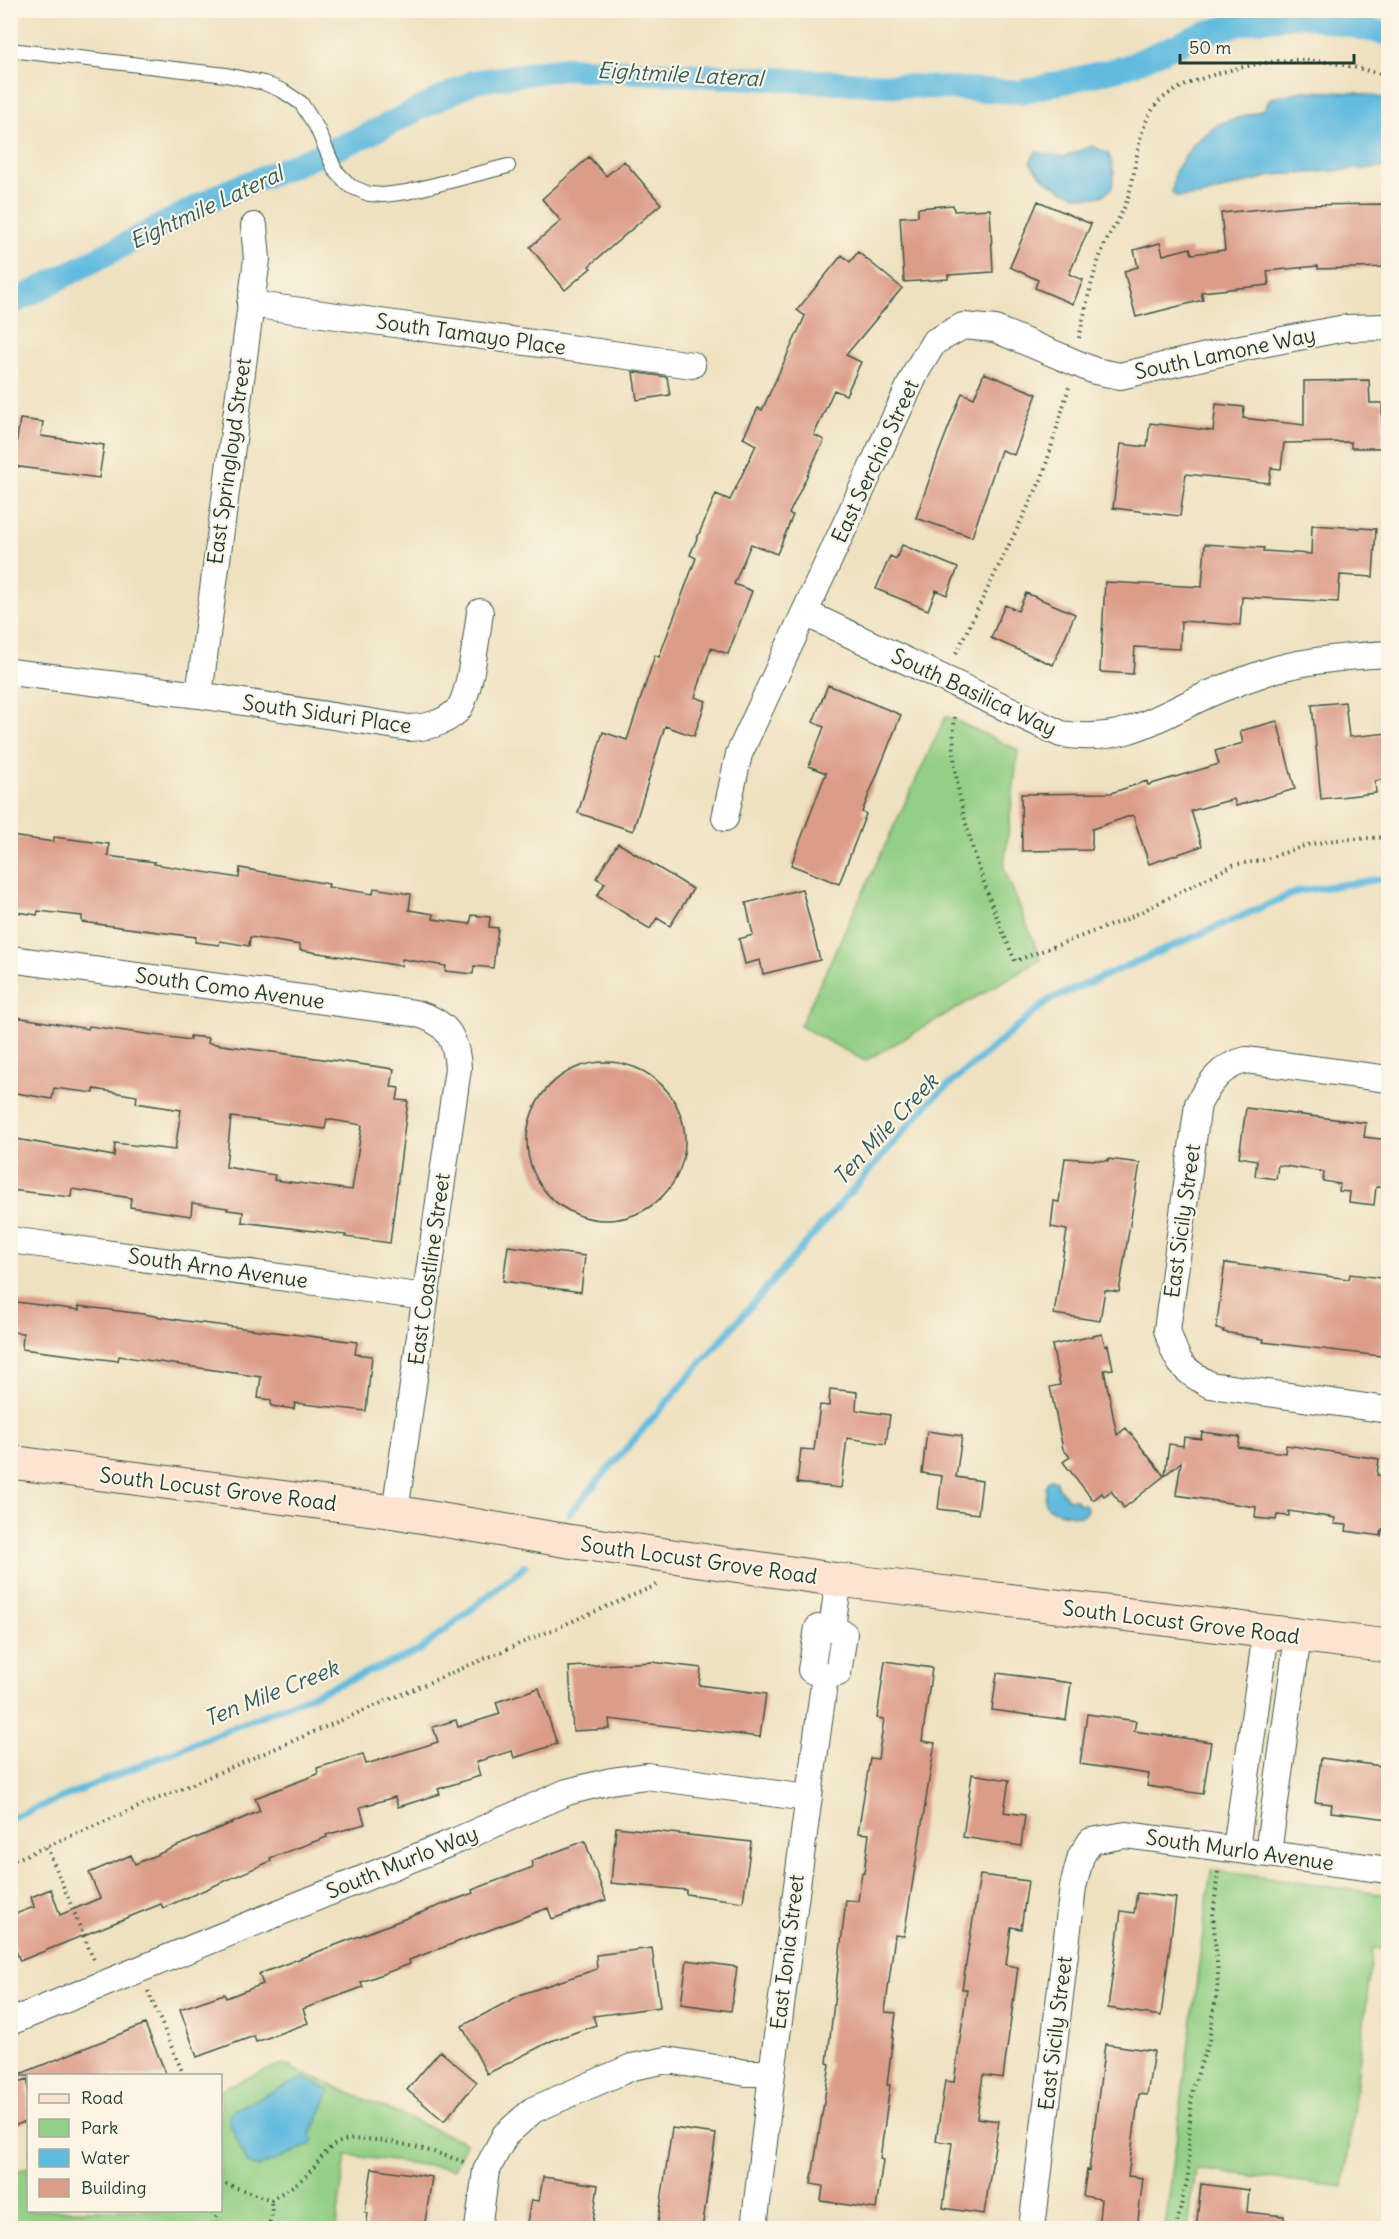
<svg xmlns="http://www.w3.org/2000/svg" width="1399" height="2239" font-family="Delius,sans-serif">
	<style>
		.green { fill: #93cf84; stroke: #59865c; stroke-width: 1.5 }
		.water { fill: #61bbdf; stroke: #407c8a; stroke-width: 1.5 }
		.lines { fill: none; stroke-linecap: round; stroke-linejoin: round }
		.stream { stroke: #61bbdf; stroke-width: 7 }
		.canal { stroke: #61bbdf; stroke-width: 24 }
		.building { fill: #db9c88; fill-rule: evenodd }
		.service-casing { stroke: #3e5649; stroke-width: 16 }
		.minor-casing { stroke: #3e5649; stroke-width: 28 }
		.secondary-casing { stroke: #3e5649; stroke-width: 35 }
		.path { stroke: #3e5649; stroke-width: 4; stroke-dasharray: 1.5 4.5; stroke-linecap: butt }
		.service { stroke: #fff; stroke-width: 14 }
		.minor { stroke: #fff; stroke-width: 26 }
		.secondary { stroke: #fde4d1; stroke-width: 33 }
		.labels { text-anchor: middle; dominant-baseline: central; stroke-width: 4.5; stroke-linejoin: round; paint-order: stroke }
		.street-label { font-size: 21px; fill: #1f3d34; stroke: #fcf5e5 }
		.water-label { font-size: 22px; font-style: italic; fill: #305c5f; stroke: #fcf5e5 }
	</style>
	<rect width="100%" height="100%" fill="#fcf5e5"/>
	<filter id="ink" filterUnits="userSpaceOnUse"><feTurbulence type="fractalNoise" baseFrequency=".0167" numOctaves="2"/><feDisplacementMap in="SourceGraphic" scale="12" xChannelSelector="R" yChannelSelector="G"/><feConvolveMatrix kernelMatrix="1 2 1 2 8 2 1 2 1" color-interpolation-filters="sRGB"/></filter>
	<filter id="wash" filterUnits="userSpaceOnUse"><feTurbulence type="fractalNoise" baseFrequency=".008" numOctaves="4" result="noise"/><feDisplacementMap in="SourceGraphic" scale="24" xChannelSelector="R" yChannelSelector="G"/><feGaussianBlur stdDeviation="1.35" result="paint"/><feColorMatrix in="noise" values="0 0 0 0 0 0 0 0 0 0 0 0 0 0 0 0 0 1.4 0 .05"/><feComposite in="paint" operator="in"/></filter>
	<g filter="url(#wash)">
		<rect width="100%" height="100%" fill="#eee1bf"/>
		<path class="green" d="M 946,716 L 1018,750 L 1004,868 L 1041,960 L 865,1061 L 800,1026 Z
			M 1211,1870 L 1388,1895 L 1388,1950 L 1373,1948 L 1344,2187 L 1196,2169 L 1188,2228 L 1165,2228 Z
			M 282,2064 L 466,2143 L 454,2169 L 346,2155 L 336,2228 L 11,2228 L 11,2174 L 28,2167 L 28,2210 L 220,2210 L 221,2089 Z"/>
		<path class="water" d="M 1303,91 L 1357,93 L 1388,99 L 1388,167 L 1274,175 L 1200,196 L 1177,197 L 1172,193 L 1175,172 L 1194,143 L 1219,124 L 1263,110 L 1271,98 Z
			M 1092,146 L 1109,154 L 1114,172 L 1112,188 C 1109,190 1105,195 1101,196 C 1074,201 1044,184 1030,162 L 1036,152 L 1064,157 Z
			M 1050,1479 L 1056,1481 L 1057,1486 L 1068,1499 L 1076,1499 L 1079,1504 L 1084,1504 L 1087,1509 L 1085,1514 L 1080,1516 C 1072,1514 1047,1513 1045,1502 C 1044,1499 1046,1496 1046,1493 C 1045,1486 1045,1485 1050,1479 Z
			M 303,2078 L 330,2091 L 310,2137 L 314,2139 L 310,2145 L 259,2167 L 246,2162 L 229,2121 L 233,2110 Z"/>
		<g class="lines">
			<path class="stream" d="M 569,1514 L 931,1100 L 1049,1000 L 1299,891 L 1388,878
				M 10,1819 L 419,1651 L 525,1566"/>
			<path class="canal" d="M 10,304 L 226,192 L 359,139 L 473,82 L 565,68 L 1021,92 L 1126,67 L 1204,33 L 1253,21 L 1301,15 L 1388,34"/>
		</g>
		<g id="blocks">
			<path class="building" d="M 589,157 L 606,176 L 624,161 L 661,204 L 589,266 L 591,268 L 565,290 L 530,247 L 561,221 L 542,199 Z
				M 1038,201 L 1091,224 L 1069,274 L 1083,280 L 1073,304 L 1035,288 L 1038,280 L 1010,267 Z
				M 1389,204 L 1389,267 L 1318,269 L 1318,266 L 1267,271 L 1269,285 L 1201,292 L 1203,300 L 1136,317 L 1124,271 L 1138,267 L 1134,250 L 1160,243 L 1163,255 L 1190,248 L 1192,254 L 1225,250 L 1221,213 L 1301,205 Z
				M 953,205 L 954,211 L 990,209 L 993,272 L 948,275 L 948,279 L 904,282 L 900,217 L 918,216 L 918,208 Z
				M 858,252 L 902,288 L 846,355 L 861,362 L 846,395 L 834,390 L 814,435 L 824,440 L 789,514 L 793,515 L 777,554 L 751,544 L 734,584 L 752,591 L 728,654 L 711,648 L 695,697 L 706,701 L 694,736 L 665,726 L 633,831 L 578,813 L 603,732 L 627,740 L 655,655 L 659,657 L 696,558 L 690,555 L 716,494 L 730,500 L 756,445 L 743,438 L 758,408 L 762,410 L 805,316 L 797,310 L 842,255 L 850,262 Z
				M 633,372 L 667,377 L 670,395 L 637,400 Z
				M 984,373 L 1037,394 L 1014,455 L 1001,450 L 972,537 L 916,518 L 939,452 L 962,393 L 974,398 Z
				M 1369,380 L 1370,403 L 1382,403 L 1383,448 L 1351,448 L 1351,442 L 1284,443 L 1281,469 L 1271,468 L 1269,483 L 1186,474 L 1180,516 L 1113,508 L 1121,444 L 1147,447 L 1150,423 L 1213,431 L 1216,404 L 1244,407 L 1243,418 L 1304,425 L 1304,381 Z
				M 20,419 L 43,422 L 41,436 L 104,445 L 99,478 L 13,466 Z
				M 1312,525 L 1376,529 L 1373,577 L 1340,575 L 1338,602 L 1242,597 L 1240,625 L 1181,621 L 1180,649 L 1135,647 L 1133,674 L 1100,672 L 1105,582 L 1202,587 L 1205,544 L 1264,548 L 1263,551 L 1311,554 Z
				M 902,545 L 958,568 L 947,595 L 936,590 L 928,610 L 876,589 L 890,556 L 896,559 Z
				M 1026,593 L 1075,614 L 1053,665 L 991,638 L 1005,605 L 1018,611 Z
				M 828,685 L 901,715 L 862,812 L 866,814 L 839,884 L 791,865 L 826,773 L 809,766 L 824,727 L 813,722 Z
				M 1345,702 L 1349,737 L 1389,733 L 1389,779 L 1375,781 L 1376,793 L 1321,799 L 1312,705 Z
				M 1277,721 L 1295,789 L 1236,806 L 1234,799 L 1191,811 L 1202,846 L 1149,864 L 1133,815 L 1092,829 L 1092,850 L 1022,851 L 1021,794 L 1111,793 L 1147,781 L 1148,785 L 1219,764 L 1215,751 L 1243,743 L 1240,731 Z
				M 10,836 L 54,842 L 54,837 L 109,844 L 108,856 L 155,862 L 154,864 L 239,878 L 240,868 L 329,884 L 328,887 L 373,894 L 374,888 L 411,894 L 409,910 L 434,914 L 433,919 L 470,924 L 472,915 L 490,917 L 489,927 L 498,928 L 493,968 L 474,966 L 473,974 L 445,971 L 446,966 L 402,959 L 401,966 L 300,950 L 300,945 L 250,937 L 249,946 L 220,941 L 219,945 L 195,942 L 196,937 L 82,922 L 82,916 L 38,911 L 37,915 L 10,911 Z
				M 618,843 L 693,889 L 670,926 L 657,918 L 650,929 L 597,896 L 605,883 L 596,878 Z
				M 802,889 L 820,960 L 763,974 L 760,960 L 745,964 L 739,939 L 753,935 L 746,903 Z
				M 10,1016 L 88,1029 L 89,1026 L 190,1040 L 190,1036 L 209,1038 L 208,1043 L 394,1069 L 391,1087 L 399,1088 L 397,1100 L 408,1101 L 390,1243 L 345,1237 L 346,1235 L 242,1222 L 243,1212 L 227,1210 L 228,1208 L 192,1203 L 191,1216 L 130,1207 L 131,1198 L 72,1189 L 71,1197 L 10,1190 L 10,1138 L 114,1156 L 115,1143 L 175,1150 L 181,1110 L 136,1103 L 137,1096 L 94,1089 L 94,1093 L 54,1088 L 52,1099 L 10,1092 ZM 231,1117 L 325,1129 L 327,1119 L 362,1125 L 352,1190 L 274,1180 L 275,1175 L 226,1167 Z
				M527 1141a79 79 0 1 1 158 0a79 79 0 1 1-158 0Z
				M 1246,1108 L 1366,1123 L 1364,1137 L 1389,1140 L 1389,1188 L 1376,1187 L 1374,1205 L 1349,1202 L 1350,1192 L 1339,1191 L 1340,1184 L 1323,1181 L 1324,1172 L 1278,1165 L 1276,1179 L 1255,1176 L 1257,1160 L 1239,1157 Z
				M 1065,1158 L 1108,1161 L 1108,1159 L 1140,1163 L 1119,1292 L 1105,1290 L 1100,1321 L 1054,1314 L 1067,1230 L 1051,1227 L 1054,1201 L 1059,1202 Z
				M 508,1246 L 585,1256 L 581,1292 L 503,1281 Z
				M 1225,1263 L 1349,1279 L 1350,1274 L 1389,1279 L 1389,1357 L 1263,1342 L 1264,1339 L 1242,1336 L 1242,1335 L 1223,1332 L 1224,1330 L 1216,1329 Z
				M 16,1302 L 79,1310 L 79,1306 L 143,1314 L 185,1321 L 357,1342 L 355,1354 L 372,1356 L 366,1411 L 295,1403 L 294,1409 L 271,1406 L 271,1400 L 258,1398 L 261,1377 L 119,1356 L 118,1361 L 22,1349 L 23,1333 L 12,1332 Z
				M 1102,1334 L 1105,1346 L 1108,1345 L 1113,1369 L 1104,1370 L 1117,1435 L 1126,1428 L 1164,1476 L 1124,1508 L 1111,1491 L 1104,1496 L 1102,1493 L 1093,1500 L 1063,1462 L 1070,1457 L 1063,1449 L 1050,1387 L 1060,1385 L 1052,1345 Z
				M 830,1389 L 857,1392 L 856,1410 L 890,1415 L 886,1444 L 847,1438 L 841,1488 L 797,1483 L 801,1449 L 814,1450 L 820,1405 L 829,1406 Z
				M 927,1431 L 962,1436 L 956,1477 L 982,1481 L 978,1514 L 938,1509 L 942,1476 L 922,1473 Z
				M 1202,1432 L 1240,1437 L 1238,1447 L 1285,1453 L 1286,1445 L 1379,1459 L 1377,1475 L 1389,1477 L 1389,1530 L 1382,1529 L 1381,1536 L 1346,1531 L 1347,1525 L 1334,1524 L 1335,1518 L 1289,1511 L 1289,1516 L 1277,1515 L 1276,1520 L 1255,1518 L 1256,1507 L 1176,1495 L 1181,1462 L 1165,1475 L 1169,1444 L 1183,1446 L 1184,1437 L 1201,1439 Z
				M 885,1661 L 932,1668 L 922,1741 L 935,1743 L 904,1936 L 895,1935 L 885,2012 L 896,2013 L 887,2085 L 890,2085 L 880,2159 L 883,2160 L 876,2209 L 821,2201 L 823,2186 L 811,2184 L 830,2064 L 827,2063 L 846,1900 L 858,1901 L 862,1873 L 864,1873 L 869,1834 L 858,1833 L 870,1758 L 878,1759 L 884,1719 L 877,1718 Z
				M 651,1662 L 701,1668 L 699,1685 L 766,1694 L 760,1737 L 609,1719 L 610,1729 L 573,1731 L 569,1667 Z
				M 997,1673 L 1071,1683 L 1066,1720 L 992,1710 Z
				M 539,1688 L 557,1744 L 514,1758 L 512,1751 L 476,1762 L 480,1776 L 438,1789 L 440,1794 L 398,1807 L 395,1797 L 360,1807 L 365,1824 L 326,1835 L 327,1837 L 270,1858 L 271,1861 L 163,1908 L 161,1904 L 20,1961 L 10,1935 L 10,1916 L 34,1907 L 31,1897 L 51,1889 L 60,1915 L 100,1898 L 89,1873 L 131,1855 L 135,1864 L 260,1811 L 255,1798 L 318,1774 L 317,1768 L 363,1754 L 366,1764 L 438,1742 L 433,1727 L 456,1720 L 458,1727 L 500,1714 L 496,1702 Z
				M 1087,1714 L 1136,1721 L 1134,1731 L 1211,1742 L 1203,1794 L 1147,1786 L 1149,1774 L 1080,1764 Z
				M 1321,1758 L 1389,1767 L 1389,1819 L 1331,1812 L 1332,1804 L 1315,1802 Z
				M 972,1774 L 1009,1780 L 1004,1812 L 1025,1815 L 1021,1846 L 963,1837 Z
				M 616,1827 L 751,1842 L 743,1902 L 686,1894 L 686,1890 L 611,1883 Z
				M 585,1841 L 606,1900 L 552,1919 L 548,1908 L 409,1960 L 410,1964 L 361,1982 L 363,1987 L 303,2009 L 308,2023 L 256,2042 L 254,2036 L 197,2057 L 180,2009 L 224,1994 L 226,1998 L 263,1984 L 259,1974 L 473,1893 L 472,1890 L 533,1867 L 531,1861 Z
				M 980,1875 L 1028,1881 L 1021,1929 L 1011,1927 L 1006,1965 L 1018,1967 L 1003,2078 L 983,2075 L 977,2118 L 999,2121 L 984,2214 L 943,2208 L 952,2143 L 936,2141 L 945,2081 L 954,2082 L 967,1989 L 962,1989 Z
				M 1137,1893 L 1176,1898 L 1161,2016 L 1108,2008 L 1121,1911 L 1134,1913 Z
				M 652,1948 L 660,2007 L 593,2016 L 596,2025 L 551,2041 L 487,2074 L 462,2026 L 522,1994 L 597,1969 L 596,1955 Z
				M 687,1960 L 737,1967 L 731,2011 L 681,2004 Z
				M 145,2024 L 167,2076 L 20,2076 L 20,2074 Z
				M 1105,2044 L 1154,2051 L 1147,2095 L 1139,2094 L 1128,2176 L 1143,2178 L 1137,2229 L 1098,2229 L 1101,2199 L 1083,2196 L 1087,2170 L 1089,2171 Z
				M 440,2051 L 477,2082 L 444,2121 L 407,2090 Z
				M 28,2079 L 28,2121 L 10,2127 L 10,2084 Z
				M 672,2128 L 716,2134 L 702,2229 L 657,2229 Z
				M 372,2168 L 432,2177 L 424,2229 L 366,2229 L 368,2213 L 365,2213 Z
				M 543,2177 L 598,2185 L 592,2229 L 526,2229 L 531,2200 L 539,2201 Z
				M 1201,2184 L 1249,2190 L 1247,2212 L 1284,2216 L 1284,2229 L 1196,2229 Z"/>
		</g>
	</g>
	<g filter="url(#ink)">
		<use href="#blocks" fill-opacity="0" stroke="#3e5649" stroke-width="1.5"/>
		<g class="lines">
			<g class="service-casing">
				<path id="service" d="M 10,50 L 226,75 L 264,83 L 283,91 L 301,103 L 317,128 L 335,170 L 350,186 L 369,194 L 383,195 L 407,192 L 508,166"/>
			</g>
			<g class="minor-casing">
				<path id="minor" d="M 250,304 L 692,365
					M 805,613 L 1061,734 C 1123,744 1154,719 1207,695 C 1226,686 1247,679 1267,672 C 1299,661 1354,656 1388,654
					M 10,672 L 199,695 L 409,728 C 427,727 443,724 457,711 C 470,698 477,633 480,612
					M 199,695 L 257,259 L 254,226
					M 725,818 L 739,754 L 917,370 L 934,342 L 963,326 L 995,329 L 1095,371 L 1120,376 L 1246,347 L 1345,328 L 1388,327
					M 10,959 L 414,1013 C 446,1021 456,1036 458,1068 L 395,1512
					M 1388,1079 L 1246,1060 C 1221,1066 1210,1082 1198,1104 L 1167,1330 C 1178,1364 1179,1367 1210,1385 L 1388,1410
					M 10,1240 L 425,1297
					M 832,1627 L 844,1634 L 838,1673 L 825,1676 L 811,1670 L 818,1628 Z
					M 832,1627 L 839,1580
					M 1236,1849 L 1266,1632
					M 1268,1853 L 1298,1636
					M 10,2022 L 458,1840 L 567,1792 L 611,1781 L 646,1776 L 807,1798
					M 478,2228 L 486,2171 L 505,2135 L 533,2110 L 632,2067 L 667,2060 L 747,2073 L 772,2073
					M 754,2228 L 772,2073 L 825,1676
					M 1032,2228 L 1073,1887 L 1081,1856 L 1091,1841 L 1126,1835 L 1388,1870"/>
			</g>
			<g class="secondary-casing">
				<path id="secondary" d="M 10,1462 L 395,1512 L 568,1541 L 839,1580 L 1388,1646"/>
			</g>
			<path class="path" d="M 1079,338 C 1086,308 1092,274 1104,246 C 1111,229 1123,215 1128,197 C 1138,167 1135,133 1155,106 C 1175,79 1261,60 1295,60 C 1326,59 1358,68 1388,76
				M 956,653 L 1042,478 L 1069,387
				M 955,717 C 945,787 987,897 1015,961 L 1127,919 L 1233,865 L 1263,860 L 1307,845 L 1335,840 L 1388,837
				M 47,1847 L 95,1963
				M 10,1862 L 657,1585 L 659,1582
				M 148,1991 L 184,2076
				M 220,2182 L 271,2200 C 281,2193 293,2187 302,2179 C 314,2170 322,2154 334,2145 C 360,2128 438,2152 466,2163
				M 216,2210 L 217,2228
				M 268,2228 L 272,2213 L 271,2200
				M 1176,2228 L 1188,2176 L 1190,2115 L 1193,2087 L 1209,2041 L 1217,1990 L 1218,1975 L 1213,1915 L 1218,1872"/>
			<use href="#service" class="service"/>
			<use href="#minor" class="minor"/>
			<use href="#secondary" class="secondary"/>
		</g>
	</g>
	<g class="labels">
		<g class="street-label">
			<text transform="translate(471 334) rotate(8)">South Tamayo Place</text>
			<text transform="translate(1225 353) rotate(-12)">South Lamone Way</text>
			<text transform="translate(229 461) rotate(-82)">East Springloyd Street</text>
			<text transform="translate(875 461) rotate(-65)">East Serchio Street</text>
			<text transform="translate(974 692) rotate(25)">South Basilica Way</text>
			<text transform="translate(327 714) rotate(8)">South Siduri Place</text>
			<text transform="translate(230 988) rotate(8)">South Como Avenue</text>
			<text transform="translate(1182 1221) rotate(-82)">East Sicily Street</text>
			<text transform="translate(218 1268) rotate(8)">South Arno Avenue</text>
			<text transform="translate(429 1269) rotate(-82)">East Coastline Street</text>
			<text transform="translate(218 1489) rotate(7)">South Locust Grove Road</text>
			<text transform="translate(699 1560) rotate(8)">South Locust Grove Road</text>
			<text transform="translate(1181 1622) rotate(7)">South Locust Grove Road</text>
			<text transform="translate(1240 1850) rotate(8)">South Murlo Avenue</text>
			<text transform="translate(402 1862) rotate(-22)">South Murlo Way</text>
			<text transform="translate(787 1952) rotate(-83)">East Ionia Street</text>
			<text transform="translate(1055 2033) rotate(-83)">East Sicily Street</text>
		</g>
		<g class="water-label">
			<text transform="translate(680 74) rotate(3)">Eightmile Lateral</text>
			<text transform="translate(206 207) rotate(-25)">Eightmile Lateral</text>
			<text transform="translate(885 1129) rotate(-47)">Ten Mile Creek</text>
			<text transform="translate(271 1693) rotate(-22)">Ten Mile Creek</text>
		</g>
	</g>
	<rect width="1399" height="2239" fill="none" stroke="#fcf5e5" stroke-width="36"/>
	<rect x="27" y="2074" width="195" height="138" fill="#fcf5e5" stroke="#a4ab9e" stroke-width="1.5"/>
	<rect x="39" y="2094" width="30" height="9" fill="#fde4d1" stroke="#a4ab9e" stroke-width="1.5"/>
	<text x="81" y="2104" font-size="18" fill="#1f3d34">Road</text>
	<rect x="39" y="2119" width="30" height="18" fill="#93cf84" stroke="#a4ab9e" stroke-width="1.5"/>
	<text x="81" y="2134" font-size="18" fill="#1f3d34">Park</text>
	<rect x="39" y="2149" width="30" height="18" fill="#61bbdf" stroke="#a4ab9e" stroke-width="1.5"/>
	<text x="81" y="2164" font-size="18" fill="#1f3d34">Water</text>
	<rect x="39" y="2179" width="30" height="18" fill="#db9c88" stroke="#a4ab9e" stroke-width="1.5"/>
	<text x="81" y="2194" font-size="18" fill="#1f3d34">Building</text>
	<path d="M1180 54v9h174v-9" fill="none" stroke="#1f3d34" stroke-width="3"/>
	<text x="1189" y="54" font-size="18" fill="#1f3d34" stroke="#fcf5e5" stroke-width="4.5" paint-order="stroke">50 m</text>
</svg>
